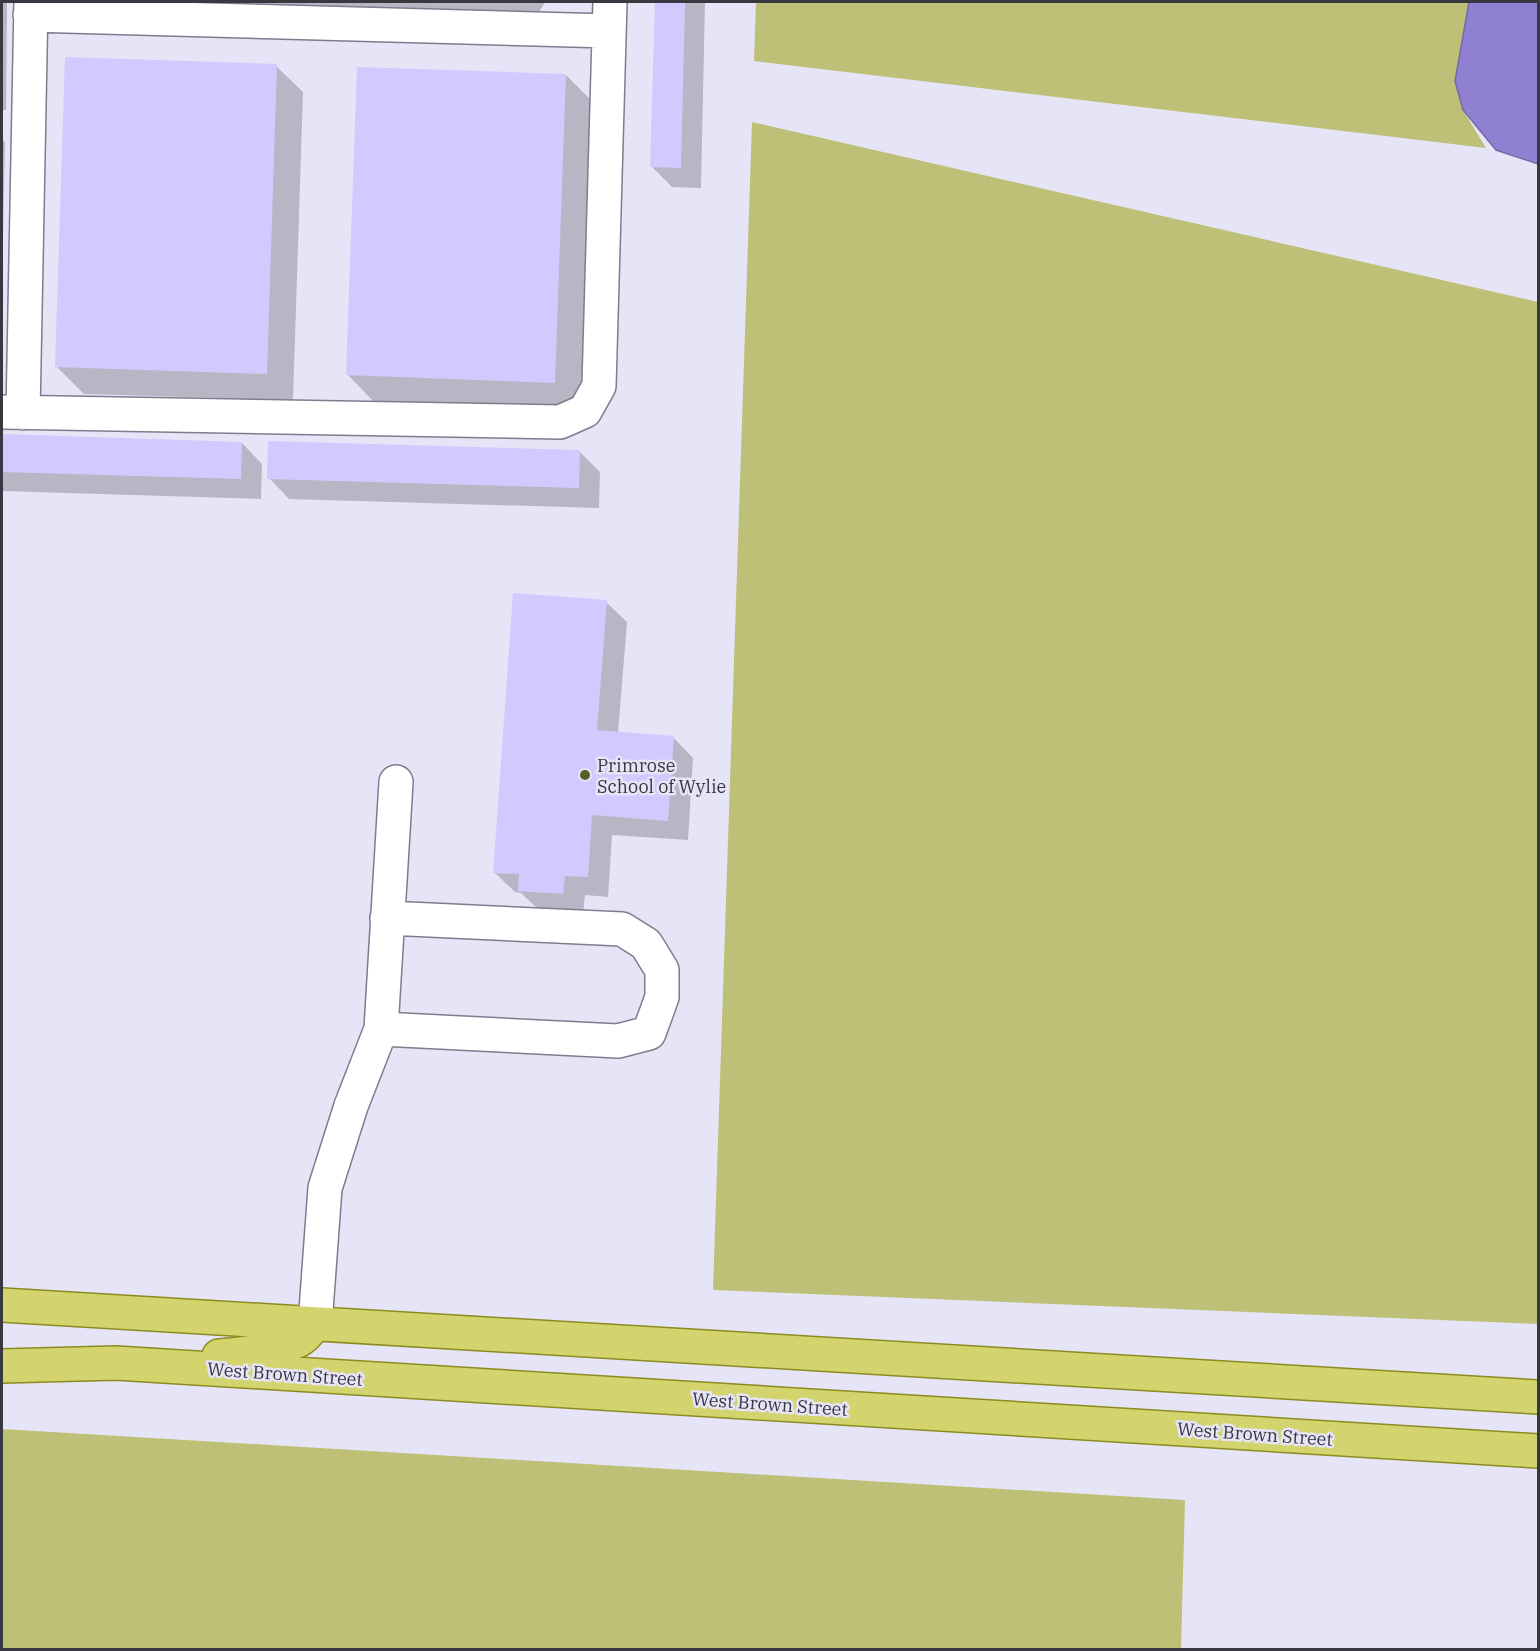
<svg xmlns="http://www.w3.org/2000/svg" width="1540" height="1651" font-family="'IBM Plex Serif',serif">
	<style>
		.green { fill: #bec077 }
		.water { fill: #8f80d1; stroke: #756aa6; stroke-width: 1.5 }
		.shadow { fill: #0003 }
		.building { fill: #d2cafe }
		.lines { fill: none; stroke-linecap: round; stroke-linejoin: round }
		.minor-casing { stroke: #7e7c8d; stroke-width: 36 }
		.major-casing { stroke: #8c8b20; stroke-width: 36 }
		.minor { stroke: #fff; stroke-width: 33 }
		.major { stroke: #d4d46f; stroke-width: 33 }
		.poi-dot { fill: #5a5b28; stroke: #e6e4f7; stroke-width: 2 }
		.labels { text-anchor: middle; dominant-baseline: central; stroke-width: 5; stroke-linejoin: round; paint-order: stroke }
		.poi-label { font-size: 18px; fill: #393840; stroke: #e6e4f7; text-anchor: start }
		.street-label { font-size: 18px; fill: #393840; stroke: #e6e4f7 }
	</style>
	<rect width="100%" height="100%" fill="#e6e4f7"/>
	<path class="green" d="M 756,2 L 1469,2 L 1455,81 L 1463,110 L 1486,148 L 754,61 Z
		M 752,122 L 1538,302 L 1538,1324 L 713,1290 Z
		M 2,1429 L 1185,1500 L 1181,1649 L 2,1649 Z"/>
	<path class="water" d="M 1469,2 L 1538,2 L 1538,164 L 1496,150 L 1463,110 L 1455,81 Z"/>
	<path class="shadow" d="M 2,2 L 7,2 L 6,110 L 2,110 Z
		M 92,2 L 237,2 L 231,14 Z
		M 237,2 L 545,2 L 534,21 L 399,18 L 387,6 L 381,17 L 249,13 Z
		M 656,2 L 705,2 L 701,188 L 672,187 L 652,167 Z
		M 276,66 L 303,92 L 293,400 L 84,394 L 57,367 Z
		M 566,75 L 593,102 L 582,409 L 374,402 L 348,375 Z
		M 2,139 L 5,142 L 2,284 Z
		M 2,435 L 242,443 L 262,464 L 261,499 L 2,491 Z
		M 580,452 L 600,472 L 599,508 L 289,499 L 269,478 Z
		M 606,602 L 627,622 L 618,733 L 673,737 L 693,758 L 688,840 L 612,835 L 608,897 L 585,895 L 583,914 L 540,911 L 521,893 L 515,892 L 494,872 Z"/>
	<path class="building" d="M 655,2 L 685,2 L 681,168 L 650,167 Z
		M 65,57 L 277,64 L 267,374 L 55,367 Z
		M 357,67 L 566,74 L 555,383 L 346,375 Z
		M 2,434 L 242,442 L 241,479 L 2,472 Z
		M 268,441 L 580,450 L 579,488 L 267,479 Z
		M 513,593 L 607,600 L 597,730 L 674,736 L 668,821 L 592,815 L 588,877 L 565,876 L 563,894 L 518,891 L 519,874 L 493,873 Z"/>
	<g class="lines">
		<g class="minor-casing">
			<path id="minor" d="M 30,15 L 609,31
				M 2,412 L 560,422 L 585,411 L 599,386 L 610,2
				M 23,413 L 31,2
				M 381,1029 L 618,1041 L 649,1033 L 662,997 L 662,970 L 646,944 L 622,929 L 387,918
				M 315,1324 L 325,1188 L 351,1106 L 381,1029 L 396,782"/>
		</g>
		<g class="major-casing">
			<path id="major" d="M 2,1305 L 1538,1397
				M 219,1356 C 238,1355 288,1349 302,1338 C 307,1335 311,1328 315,1324
				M 2,1366 L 116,1363 L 1538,1451"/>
		</g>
		<use href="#minor" class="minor"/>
		<use href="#major" class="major"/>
	</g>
	<circle class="poi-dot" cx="585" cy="775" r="6"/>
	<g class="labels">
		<g class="poi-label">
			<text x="597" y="765">Primrose<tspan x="597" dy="21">School of Wylie</tspan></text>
		</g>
		<g class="street-label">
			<text transform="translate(285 1374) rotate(4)">West Brown Street</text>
			<text transform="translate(770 1404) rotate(4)">West Brown Street</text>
			<text transform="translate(1255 1434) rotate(4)">West Brown Street</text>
		</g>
	</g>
	<rect width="1540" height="1651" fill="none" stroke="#393840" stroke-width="6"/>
</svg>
